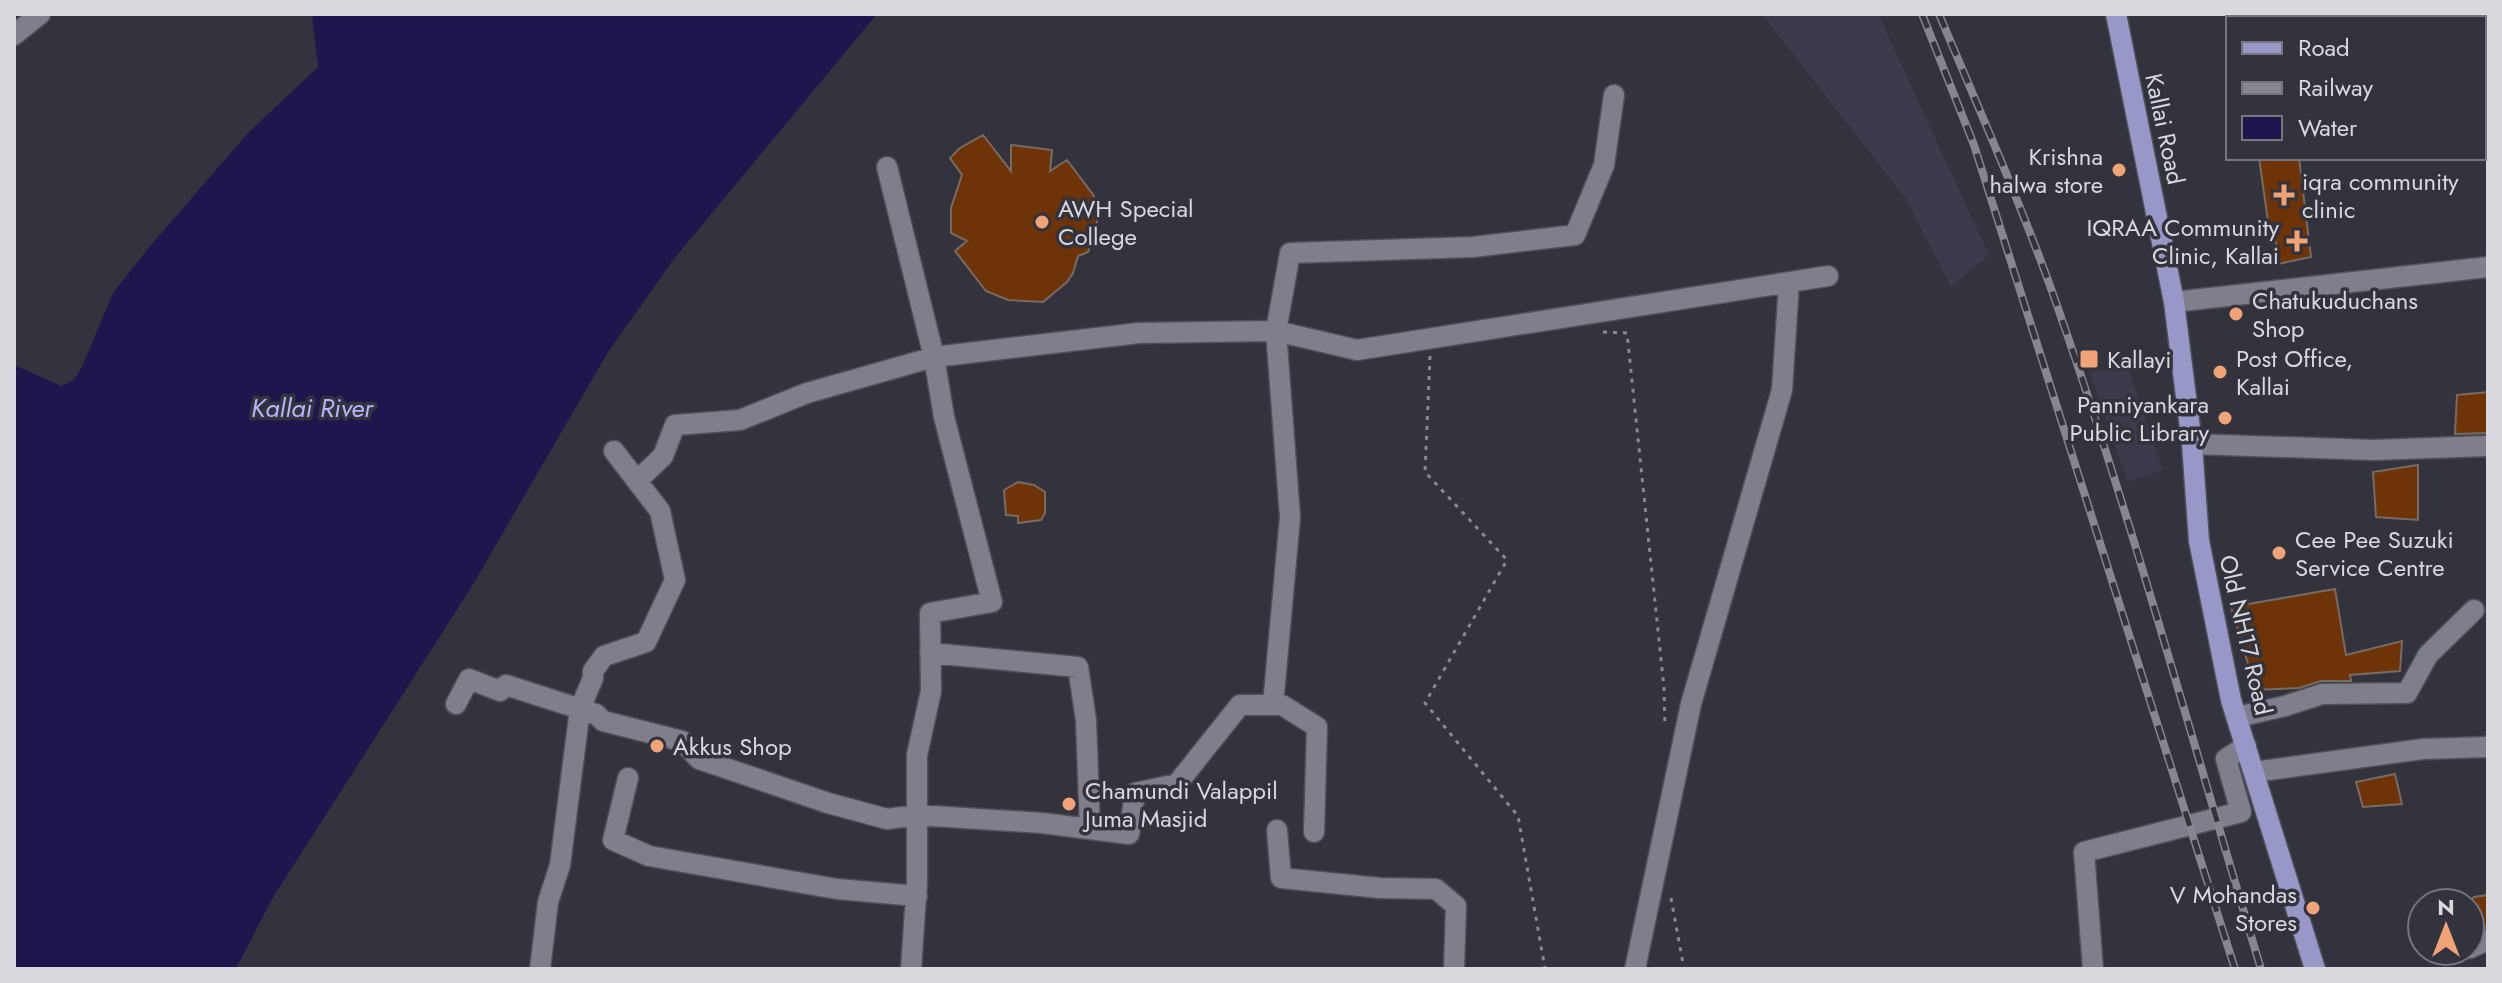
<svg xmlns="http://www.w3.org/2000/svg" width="2502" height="983" font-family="Jost,sans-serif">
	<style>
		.built { fill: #3b3b4c }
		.water { fill: #1f164e }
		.building { fill: #6e3307; stroke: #776b64; stroke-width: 2 }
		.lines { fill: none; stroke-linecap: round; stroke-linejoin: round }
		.minor-casing { stroke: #4f4f58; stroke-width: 23 }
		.major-casing { stroke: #4f4f58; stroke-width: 23 }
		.path { stroke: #898991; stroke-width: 3; stroke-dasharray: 4 6; stroke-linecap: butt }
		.minor { stroke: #7e7f8b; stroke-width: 20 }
		.major { stroke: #9797c8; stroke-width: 20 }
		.rail-casing { stroke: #85868e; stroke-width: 8 }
		.rail { stroke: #32333d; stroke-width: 5; stroke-dasharray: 15; stroke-linecap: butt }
		.poi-dot { fill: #efa377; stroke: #32333d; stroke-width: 3 }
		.labels { text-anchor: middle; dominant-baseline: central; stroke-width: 7; stroke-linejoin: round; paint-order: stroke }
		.street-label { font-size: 24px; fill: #d8d8de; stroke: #32333d }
		.poi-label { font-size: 24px; fill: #d8d8de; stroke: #32333d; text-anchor: start }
		.water-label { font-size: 26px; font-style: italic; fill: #b6b5fe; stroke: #32333d }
	</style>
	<rect width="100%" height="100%" fill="#32333d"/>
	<path class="built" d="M 1762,14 L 1878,14 L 1989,255 L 1951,287 L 1906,199 Z
		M 2126,363 L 2163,470 L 2128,482 L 2090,373 Z"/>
	<path class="water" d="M 312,14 L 877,14 L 673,260 L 608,352 L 472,586 L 272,899 L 236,969 L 14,969 L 14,365 L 61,386 L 74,380 L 82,367 L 113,293 L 151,245 L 248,133 L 318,67 Z"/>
	<path class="building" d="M 983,135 L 1011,171 L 1011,145 L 1052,150 L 1050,171 L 1067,160 L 1094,196 L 1097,222 L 1088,252 L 1078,256 L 1073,273 L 1067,282 L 1043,302 L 1008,300 L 986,291 L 955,251 L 967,241 L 951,233 L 951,208 L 962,175 L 950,158 L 960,148 Z
		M 2259,158 L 2299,158 L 2311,257 L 2278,264 L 2274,225 L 2269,228 Z
		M 2488,392 L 2488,433 L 2455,434 L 2457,395 Z
		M 2418,465 L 2418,520 L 2376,517 L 2373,472 Z
		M 1018,482 L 1034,485 L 1045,492 L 1045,513 L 1041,520 L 1018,523 L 1018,516 L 1006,515 L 1004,490 Z
		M 2335,589 L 2346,655 L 2402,641 L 2400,671 L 2350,675 L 2351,681 L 2321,681 L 2299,688 L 2256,690 L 2231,607 Z
		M 2395,774 L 2402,804 L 2363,807 L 2356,782 Z
		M 2488,895 L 2488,927 L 2470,932 L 2470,901 L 2474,897 Z"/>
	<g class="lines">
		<g class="minor-casing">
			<path id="minor" d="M 14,35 L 40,14
				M 2174,302 L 2488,267
				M 2192,444 L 2373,450 L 2488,446
				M 638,480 L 663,456 L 675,425 L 740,420 L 807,393 L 934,357 L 887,167
				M 930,653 L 1078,667 L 1086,720 L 1090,829
				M 456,704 L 469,679 L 500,691 L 506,685 L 596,714 L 603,721 L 682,741 L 699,759 L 828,803 L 887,819 L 917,815 L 1042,823 L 1129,834 L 1135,793 L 1177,784 L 1240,705 L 1282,705 L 1317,727 L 1314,832
				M 1273,705 L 1290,517 L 1276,331 L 1357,350 L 1828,276
				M 2237,717 L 2285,706 L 2322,694 L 2407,693 L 2428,655 L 2474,610
				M 2254,772 L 2423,749 L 2488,747
				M 628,778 L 613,840 L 649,856 L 837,889 L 917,896
				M 1277,830 L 1281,878 L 1380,888 L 1436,889 L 1456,906 L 1454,969
				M 2470,948 L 2488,940
				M 540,969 L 548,902 L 560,865 L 580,709 L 593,678 L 593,671 L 604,656 L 646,642 L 675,580 L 660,511 L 614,451
				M 911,969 L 917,881 L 917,755 L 931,691 L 930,613 L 992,602 L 944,417 L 934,357 L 1139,333 L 1276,331 L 1290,253 L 1473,247 L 1575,235 L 1604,165 L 1614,95
				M 1635,969 L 1691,704 L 1782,390 L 1789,283
				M 2093,969 L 2084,852 L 2241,812 L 2226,759 L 2246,746"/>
		</g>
		<g class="major-casing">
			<path id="major" d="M 2116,14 L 2174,302 L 2192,444 L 2199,541 L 2231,700 L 2315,969"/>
		</g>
		<path class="path" d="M 1603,332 L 1627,333 L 1664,688 L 1665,727
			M 1430,356 L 1425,472 L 1507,560 L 1425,703 L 1518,816 L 1545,969
			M 1671,898 L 1684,969"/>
		<use href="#minor" class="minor"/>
		<use href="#major" class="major"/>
		<g class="rail-casing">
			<path id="rail" d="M 1922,14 L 1974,145 L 2235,969
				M 1939,14 C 1978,107 2019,199 2053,294 C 2131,515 2193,744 2261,969"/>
		</g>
		<use href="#rail" class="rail"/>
	</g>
	<g class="poi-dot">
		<circle cx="2119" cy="170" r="8"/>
		<path d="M2280 183h8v8h8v8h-8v8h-8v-8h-8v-8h8z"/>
		<circle cx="1042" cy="222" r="8"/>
		<path d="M2293 229h8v8h8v8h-8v8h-8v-8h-8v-8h8z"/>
		<circle cx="2236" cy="314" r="8"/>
		<rect x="2079" y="349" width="20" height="20" rx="4"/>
		<circle cx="2220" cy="372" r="8"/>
		<circle cx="2225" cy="418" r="8"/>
		<circle cx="2279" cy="553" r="8"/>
		<circle cx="657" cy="746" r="8"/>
		<circle cx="1069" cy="804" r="8"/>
		<circle cx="2313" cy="908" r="8"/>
	</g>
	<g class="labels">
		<g class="street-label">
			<text transform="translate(2165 129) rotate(78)">Kallai Road</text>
			<text transform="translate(2246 635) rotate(77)">Old NH17 Road</text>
		</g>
		<g class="poi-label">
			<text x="2103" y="156" text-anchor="end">Krishna<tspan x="2103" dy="28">halwa store</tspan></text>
			<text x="2302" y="181">iqra community<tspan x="2302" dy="28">clinic</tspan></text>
			<text x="1058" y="208">AWH Special<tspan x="1058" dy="28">College</tspan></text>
			<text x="2279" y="227" text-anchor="end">IQRAA Community<tspan x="2279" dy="28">Clinic, Kallai</tspan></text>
			<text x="2252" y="300">Chatukuduchans<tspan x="2252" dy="28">Shop</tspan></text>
			<text x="2236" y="358">Post Office,<tspan x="2236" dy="28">Kallai</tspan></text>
			<text x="2107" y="359">Kallayi</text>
			<text x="2209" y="404" text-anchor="end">Panniyankara<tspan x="2209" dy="28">Public Library</tspan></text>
			<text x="2295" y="539">Cee Pee Suzuki<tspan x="2295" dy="28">Service Centre</tspan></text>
			<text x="673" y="746">Akkus Shop</text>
			<text x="1085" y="790">Chamundi Valappil<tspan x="1085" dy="28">Juma Masjid</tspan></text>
			<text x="2297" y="894" text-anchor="end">V Mohandas<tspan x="2297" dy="28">Stores</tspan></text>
		</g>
		<g class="water-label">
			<text x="312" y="408">Kallai River</text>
		</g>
	</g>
	<rect width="2502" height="983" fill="none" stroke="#d8d8de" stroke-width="32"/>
	<rect x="2226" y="16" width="260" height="144" fill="#32333d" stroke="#74757d" stroke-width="2"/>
	<rect x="2242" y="42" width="40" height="12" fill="#9797c8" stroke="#74757d" stroke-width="2"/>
	<text x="2298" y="56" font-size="24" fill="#d8d8de">Road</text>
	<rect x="2242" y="82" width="40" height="12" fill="#85868e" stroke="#74757d" stroke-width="2"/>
	<text x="2298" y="96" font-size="24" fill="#d8d8de">Railway</text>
	<rect x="2242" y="116" width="40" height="24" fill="#1f164e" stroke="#74757d" stroke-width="2"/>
	<text x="2298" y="136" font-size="24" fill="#d8d8de">Water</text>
	<g transform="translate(2446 927)"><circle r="38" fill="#32333d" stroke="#74757d" stroke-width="2"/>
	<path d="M0-6L14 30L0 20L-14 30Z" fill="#efa377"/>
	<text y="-12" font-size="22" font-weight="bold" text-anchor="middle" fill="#d8d8de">N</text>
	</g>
</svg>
